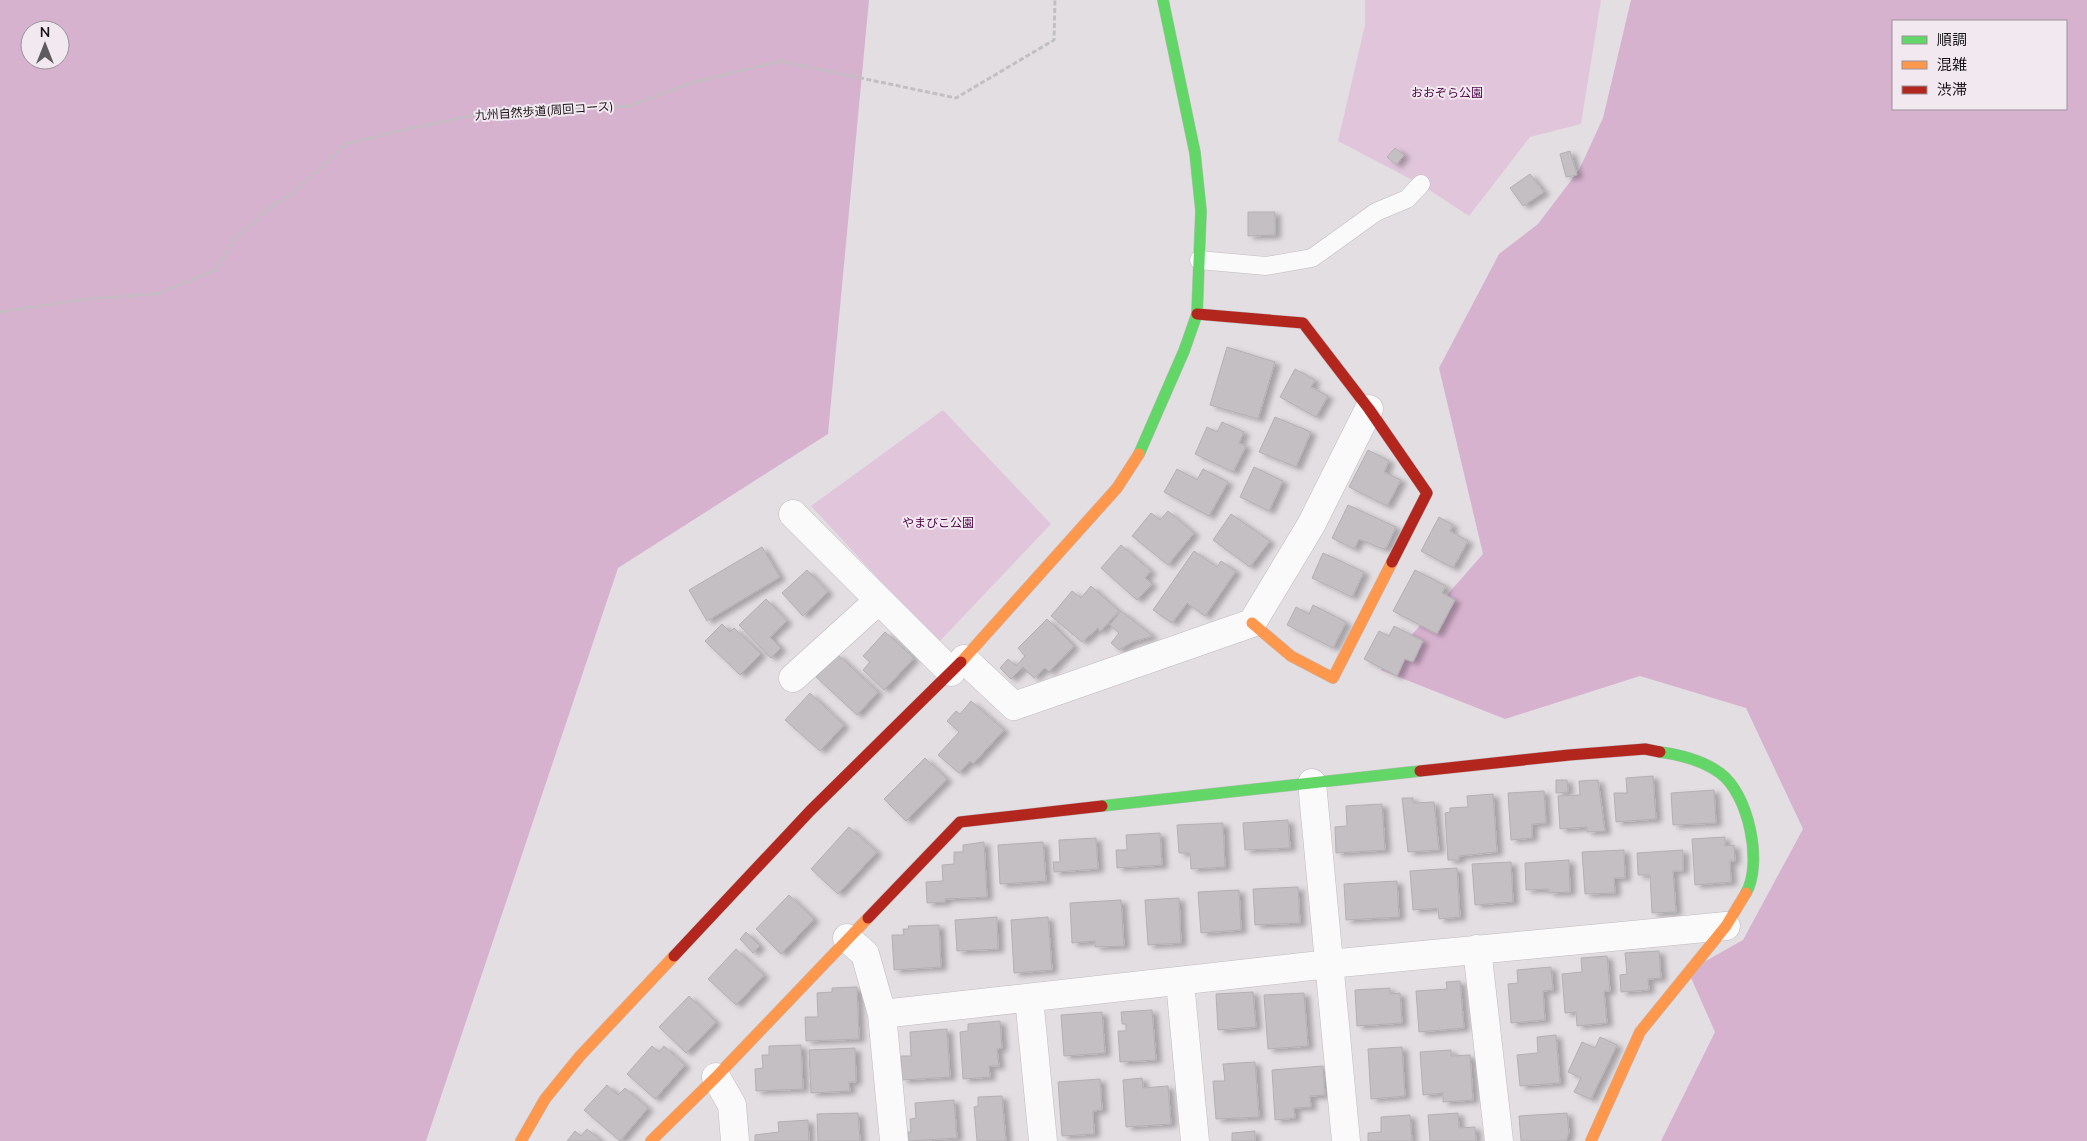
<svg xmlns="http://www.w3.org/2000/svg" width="2087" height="1141" font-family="'Nunito Sans','Noto Sans JP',sans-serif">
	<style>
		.green { fill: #e1c6db }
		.forest { fill: #d7b2cf; fill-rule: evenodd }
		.building { fill: #c3bfc2; stroke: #b3b0b3; filter: url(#shadow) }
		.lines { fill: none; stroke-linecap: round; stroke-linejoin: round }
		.lane-casing { stroke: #bfbbbe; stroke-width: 19 }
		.street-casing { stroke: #bfbbbe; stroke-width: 29 }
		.fast-casing { stroke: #bfbbbe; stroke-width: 12 }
		.slow-casing { stroke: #bfbbbe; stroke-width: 12 }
		.jam-casing { stroke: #bfbbbe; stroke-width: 12 }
		.path { stroke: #c1c0c1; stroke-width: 3; stroke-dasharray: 5 2.5; stroke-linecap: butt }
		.lane { stroke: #fbfafb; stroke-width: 18 }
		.street { stroke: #fbfafb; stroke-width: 28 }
		.fast { stroke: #63d668; stroke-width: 11 }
		.slow { stroke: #ff974d; stroke-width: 11 }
		.jam { stroke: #b3261e; stroke-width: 11 }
		.labels { text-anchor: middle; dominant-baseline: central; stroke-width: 4; stroke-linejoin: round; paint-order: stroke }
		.park-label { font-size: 12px; fill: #4c0043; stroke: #f2e9f0 }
		.street-label { font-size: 12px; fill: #161315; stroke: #f2e9f0 }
	</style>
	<defs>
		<filter id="shadow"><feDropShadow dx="5.5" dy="3" stdDeviation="2.5" flood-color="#0004"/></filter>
	</defs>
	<rect width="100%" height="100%" fill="#e3dee2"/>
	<path class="green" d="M 1365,0 L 1601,0 L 1581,124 L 1530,137 L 1469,216 L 1420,184 L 1338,141 L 1365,25 Z
		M 943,410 L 1051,524 L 938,643 L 811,506 Z"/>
	<path class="forest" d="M 0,0 L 869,0 L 828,434 L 618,568 L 426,1141 L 0,1141 ZM 30,30 L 60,30 L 60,60 L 30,60 Z
		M 1631,0 L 2087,0 L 2087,1141 L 1661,1141 L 1715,1032 L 1688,971 L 1743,940 L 1803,829 L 1746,708 L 1640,676 L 1505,719 L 1381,670 L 1483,554 L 1439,368 L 1499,254 L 1538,224 L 1579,170 L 1603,118 ZM 1893,21 L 2066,21 L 2066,109 L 1893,109 Z"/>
	<path class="building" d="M 1395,148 L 1404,155 L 1396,165 L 1387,157 Z
		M 1570,151 L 1577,175 L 1566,177 L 1560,154 Z
		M 1530,174 L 1544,192 L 1523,206 L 1510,188 Z
		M 1248,212 L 1275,212 L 1275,235 L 1248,236 Z
		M 1227,347 L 1275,362 L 1258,419 L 1210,405 Z
		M 1295,369 L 1315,380 L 1311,387 L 1328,396 L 1316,417 L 1280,397 Z
		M 1275,417 L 1311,432 L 1296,467 L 1259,452 Z
		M 1222,422 L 1244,432 L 1239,443 L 1246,446 L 1233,472 L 1195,454 L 1207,427 L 1217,432 Z
		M 1368,450 L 1389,461 L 1384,472 L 1401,480 L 1387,506 L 1349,487 Z
		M 1254,467 L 1283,481 L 1269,511 L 1240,497 Z
		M 1177,469 L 1197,480 L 1203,469 L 1228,482 L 1209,516 L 1164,492 Z
		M 1348,505 L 1396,527 L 1386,548 L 1383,549 L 1359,539 L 1354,549 L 1332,538 Z
		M 1168,511 L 1194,533 L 1168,565 L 1132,536 L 1151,513 L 1160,520 Z
		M 1231,514 L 1270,541 L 1250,567 L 1213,540 Z
		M 1439,517 L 1453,525 L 1450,531 L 1468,541 L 1453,568 L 1421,551 Z
		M 1121,545 L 1151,571 L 1145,578 L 1152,584 L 1137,600 L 1101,568 Z
		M 762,547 L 780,577 L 707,621 L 689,590 Z
		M 1194,551 L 1217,567 L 1221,561 L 1236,571 L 1205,616 L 1187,603 L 1172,623 L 1153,610 Z
		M 1323,553 L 1364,572 L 1352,597 L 1312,578 Z
		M 807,570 L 828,592 L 803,616 L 782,593 Z
		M 1415,570 L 1446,586 L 1442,593 L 1455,600 L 1437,634 L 1393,611 Z
		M 1091,586 L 1119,611 L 1100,632 L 1098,628 L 1082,642 L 1051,616 L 1072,591 L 1081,598 Z
		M 766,599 L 787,621 L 770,637 L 781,648 L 771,658 L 739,625 Z
		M 1313,605 L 1346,622 L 1333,648 L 1287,625 L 1296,607 L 1309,614 Z
		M 1121,611 L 1153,636 L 1132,642 L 1119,650 L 1111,643 L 1119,633 L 1110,625 Z
		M 1047,619 L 1074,646 L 1049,672 L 1045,668 L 1034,678 L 1023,667 L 1011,679 L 1000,668 L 1008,659 L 1016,666 L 1025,656 L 1018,648 Z
		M 722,624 L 730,632 L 734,628 L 761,654 L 740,675 L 705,641 Z
		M 1394,626 L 1423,641 L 1413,662 L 1405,659 L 1397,676 L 1364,659 L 1379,631 L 1389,636 Z
		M 885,632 L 914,658 L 884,690 L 863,670 L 870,662 L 863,656 Z
		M 837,654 L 878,692 L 857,715 L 816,677 Z
		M 810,693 L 844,725 L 820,751 L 785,720 Z
		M 971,701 L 1004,730 L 973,764 L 970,761 L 959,773 L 938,755 L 959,732 L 947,721 L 956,711 L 960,714 Z
		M 925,758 L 947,779 L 906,821 L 884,799 Z
		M 1653,776 L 1656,819 L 1616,822 L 1614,793 L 1627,793 L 1626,778 Z
		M 1556,780 L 1567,780 L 1568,792 L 1556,793 Z
		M 1598,780 L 1605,831 L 1587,832 L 1587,827 L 1560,829 L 1558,796 L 1580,795 L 1579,781 Z
		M 1714,790 L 1716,823 L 1673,825 L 1671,793 Z
		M 1544,791 L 1546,823 L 1532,824 L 1532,838 L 1511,840 L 1508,793 Z
		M 1493,794 L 1497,852 L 1459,856 L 1459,860 L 1448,860 L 1445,813 L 1450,812 L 1450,808 L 1468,807 L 1467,796 Z
		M 1402,798 L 1413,798 L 1413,803 L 1434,802 L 1439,850 L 1408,852 Z
		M 1382,804 L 1385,850 L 1336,853 L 1335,827 L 1347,826 L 1346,806 Z
		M 1288,820 L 1290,848 L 1245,850 L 1243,823 Z
		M 1223,823 L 1225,867 L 1191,869 L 1190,853 L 1179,853 L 1177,825 Z
		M 849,827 L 877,852 L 838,894 L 811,869 Z
		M 1160,833 L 1162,865 L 1117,868 L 1116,850 L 1127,850 L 1126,835 Z
		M 1725,837 L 1725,846 L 1734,845 L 1735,861 L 1730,861 L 1731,882 L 1695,885 L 1692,839 Z
		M 1096,838 L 1098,869 L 1054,872 L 1053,862 L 1060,862 L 1059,840 Z
		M 984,842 L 987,897 L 945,899 L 945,902 L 927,903 L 926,882 L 943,881 L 942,865 L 954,864 L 954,852 L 963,852 L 963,845 Z
		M 1043,842 L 1046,881 L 1000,884 L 998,845 Z
		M 1624,850 L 1625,878 L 1614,878 L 1615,893 L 1585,894 L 1582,852 Z
		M 1683,850 L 1683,871 L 1673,871 L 1676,912 L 1652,913 L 1650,875 L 1638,875 L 1637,853 Z
		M 1569,860 L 1570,892 L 1549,893 L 1549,889 L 1526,890 L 1525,863 Z
		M 1511,862 L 1513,902 L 1475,905 L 1472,864 Z
		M 1457,868 L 1460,917 L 1439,919 L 1438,908 L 1413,910 L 1410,871 Z
		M 1397,881 L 1399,917 L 1346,920 L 1344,884 Z
		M 1298,887 L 1300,923 L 1255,925 L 1253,889 Z
		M 1239,890 L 1241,930 L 1201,933 L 1198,892 Z
		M 789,895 L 814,919 L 781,954 L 756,929 Z
		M 1179,898 L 1181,943 L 1148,945 L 1145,900 Z
		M 1121,900 L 1124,946 L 1095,947 L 1095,941 L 1072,943 L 1070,903 Z
		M 997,917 L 998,949 L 957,951 L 955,920 Z
		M 1048,917 L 1052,970 L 1014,973 L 1011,920 Z
		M 939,925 L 941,967 L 894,970 L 892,935 L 904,935 L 903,929 L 909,929 L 908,926 Z
		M 746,932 L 760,946 L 753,953 L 740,939 Z
		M 736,949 L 764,975 L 736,1005 L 708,979 Z
		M 1659,951 L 1661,978 L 1648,979 L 1649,990 L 1621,992 L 1620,975 L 1627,974 L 1625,953 Z
		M 1607,956 L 1610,991 L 1604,991 L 1607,1023 L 1577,1026 L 1576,1012 L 1565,1013 L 1562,974 L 1582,972 L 1581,958 Z
		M 1551,967 L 1553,990 L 1543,991 L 1545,1020 L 1511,1023 L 1508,984 L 1518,983 L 1517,970 Z
		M 1460,981 L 1464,1028 L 1419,1032 L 1416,991 L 1447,989 L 1446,982 Z
		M 857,987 L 859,1039 L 806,1041 L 805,1017 L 818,1017 L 817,993 L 832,992 L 832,988 Z
		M 1390,988 L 1390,994 L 1400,993 L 1402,1023 L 1357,1026 L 1355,990 Z
		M 1253,992 L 1256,1027 L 1218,1030 L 1216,994 Z
		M 1304,993 L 1308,1046 L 1268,1049 L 1264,995 Z
		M 689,996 L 716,1022 L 686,1053 L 659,1027 Z
		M 1152,1010 L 1156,1060 L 1120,1062 L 1118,1031 L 1126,1031 L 1126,1024 L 1122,1024 L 1121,1012 Z
		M 1102,1012 L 1105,1053 L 1064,1056 L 1061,1015 Z
		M 1000,1021 L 1002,1048 L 997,1049 L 999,1066 L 989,1066 L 990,1077 L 963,1079 L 960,1032 L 968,1031 L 968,1024 Z
		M 947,1029 L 950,1077 L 902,1080 L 901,1056 L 911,1056 L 910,1032 Z
		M 1556,1035 L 1560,1083 L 1520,1086 L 1517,1055 L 1538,1053 L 1537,1037 Z
		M 1600,1037 L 1617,1045 L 1591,1099 L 1574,1092 L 1581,1078 L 1568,1072 L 1582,1042 L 1595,1048 Z
		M 801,1045 L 803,1089 L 756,1091 L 755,1069 L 763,1068 L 762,1055 L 769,1055 L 769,1046 Z
		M 652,1046 L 659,1052 L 664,1046 L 685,1065 L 655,1099 L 627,1074 Z
		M 1402,1047 L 1405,1096 L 1371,1099 L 1368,1049 Z
		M 855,1048 L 856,1082 L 849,1082 L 850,1091 L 811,1093 L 809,1050 Z
		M 1451,1050 L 1451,1056 L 1470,1055 L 1473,1100 L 1443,1102 L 1443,1093 L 1423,1095 L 1420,1052 Z
		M 1255,1062 L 1259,1117 L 1216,1119 L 1213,1081 L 1225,1081 L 1223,1064 Z
		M 1323,1066 L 1325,1095 L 1310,1096 L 1311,1107 L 1294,1108 L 1295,1118 L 1275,1120 L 1272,1070 Z
		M 1142,1078 L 1143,1088 L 1168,1086 L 1171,1124 L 1126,1127 L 1123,1080 Z
		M 1100,1079 L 1102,1110 L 1093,1111 L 1094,1134 L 1062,1136 L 1058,1082 Z
		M 607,1085 L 618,1095 L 625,1088 L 648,1108 L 620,1141 L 584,1110 Z
		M 1002,1096 L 1006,1141 L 977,1141 L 974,1107 L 978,1106 L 978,1097 Z
		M 954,1100 L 957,1138 L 908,1141 L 908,1132 L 911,1132 L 910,1119 L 916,1118 L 915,1103 Z
		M 858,1113 L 860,1141 L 818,1141 L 817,1114 Z
		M 1458,1113 L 1459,1128 L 1475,1127 L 1476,1141 L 1430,1141 L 1428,1115 Z
		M 1567,1113 L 1569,1133 L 1566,1141 L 1521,1141 L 1519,1116 Z
		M 1410,1115 L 1412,1141 L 1368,1141 L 1368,1133 L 1381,1132 L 1381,1117 Z
		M 808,1120 L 809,1141 L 755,1141 L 755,1135 L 779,1132 L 778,1122 Z
		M 587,1129 L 602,1141 L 567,1141 L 575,1131 L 581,1136 Z
		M 1255,1131 L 1255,1141 L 1232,1141 L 1232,1133 Z"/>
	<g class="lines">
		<g class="lane-casing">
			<path id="lane" d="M 1199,260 L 1266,266 L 1312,258 L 1376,212 L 1407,199 L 1421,184"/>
		</g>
		<g class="street-casing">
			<path id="street" d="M 793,514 L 951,672
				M 964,659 L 1014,706 L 1252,623 L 1311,525 L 1369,409
				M 793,678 L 879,600
				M 1312,783 L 1346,1141
				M 847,938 L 865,954 L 882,1014 L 894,1141
				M 1477,949 L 1499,1141
				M 1180,982 L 1195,1141
				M 1029,998 L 1043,1141
				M 882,1014 L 1329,964 L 1726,926
				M 716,1077 L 732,1105 L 735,1141"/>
		</g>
		<g class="fast-casing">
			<path id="fast" d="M 1139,454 L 1184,351 L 1197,314 L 1201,211 L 1195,153 L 1163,0
				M 1660,752 C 1682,755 1702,760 1720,773 C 1749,794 1763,864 1746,893
				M 1102,806 L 1420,771"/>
		</g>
		<g class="slow-casing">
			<path id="slow" d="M 1252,623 L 1291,656 L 1333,678 L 1392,562
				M 961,662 L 1117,488 L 1139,454
				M 521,1141 L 545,1099 L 580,1056 L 674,956
				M 651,1141 L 716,1077 L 868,918
				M 1591,1141 L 1640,1032 L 1726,926 L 1746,893"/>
		</g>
		<g class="jam-casing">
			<path id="jam" d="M 1197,314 L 1303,323 L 1369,409 L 1427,493 L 1392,562
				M 1420,771 L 1569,755 L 1645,749 L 1660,752
				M 868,918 L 960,822 L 1102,806
				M 674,956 L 810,811 L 961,662"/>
		</g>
		<path class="path" d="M 0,312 L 87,299 L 157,294 L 216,270 L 234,240 L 270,207 L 291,195 L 346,144 L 402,130 L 484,113 L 629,106 L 691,83 L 780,61 L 956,98 L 1054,40 L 1055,0"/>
		<use href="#lane" class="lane"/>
		<use href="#street" class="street"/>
		<use href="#fast" class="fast"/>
		<use href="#slow" class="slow"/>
		<use href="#jam" class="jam"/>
	</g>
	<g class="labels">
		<g class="park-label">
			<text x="1447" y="93">おおぞら公園</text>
			<text x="938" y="523">やまびこ公園</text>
		</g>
		<g class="street-label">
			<text transform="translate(544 111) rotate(-4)">九州自然歩道(周回コース)</text>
		</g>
	</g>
	<rect x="1892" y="20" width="175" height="90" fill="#f2e9f0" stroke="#9a9398"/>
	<rect x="1902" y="36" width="25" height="8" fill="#63d668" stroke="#9a9398"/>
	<text x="1937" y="45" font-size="15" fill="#161315">順調</text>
	<rect x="1902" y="61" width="25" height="8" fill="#ff974d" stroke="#9a9398"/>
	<text x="1937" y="70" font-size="15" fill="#161315">混雑</text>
	<rect x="1902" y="86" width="25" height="8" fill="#b3261e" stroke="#9a9398"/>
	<text x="1937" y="95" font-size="15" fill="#161315">渋滞</text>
	<g transform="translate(45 45)"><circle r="24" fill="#f2e9f0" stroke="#9a9398"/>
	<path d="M0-4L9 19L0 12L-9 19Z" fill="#5e5a5d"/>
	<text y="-8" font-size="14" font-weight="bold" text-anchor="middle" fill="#161315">N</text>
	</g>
</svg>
